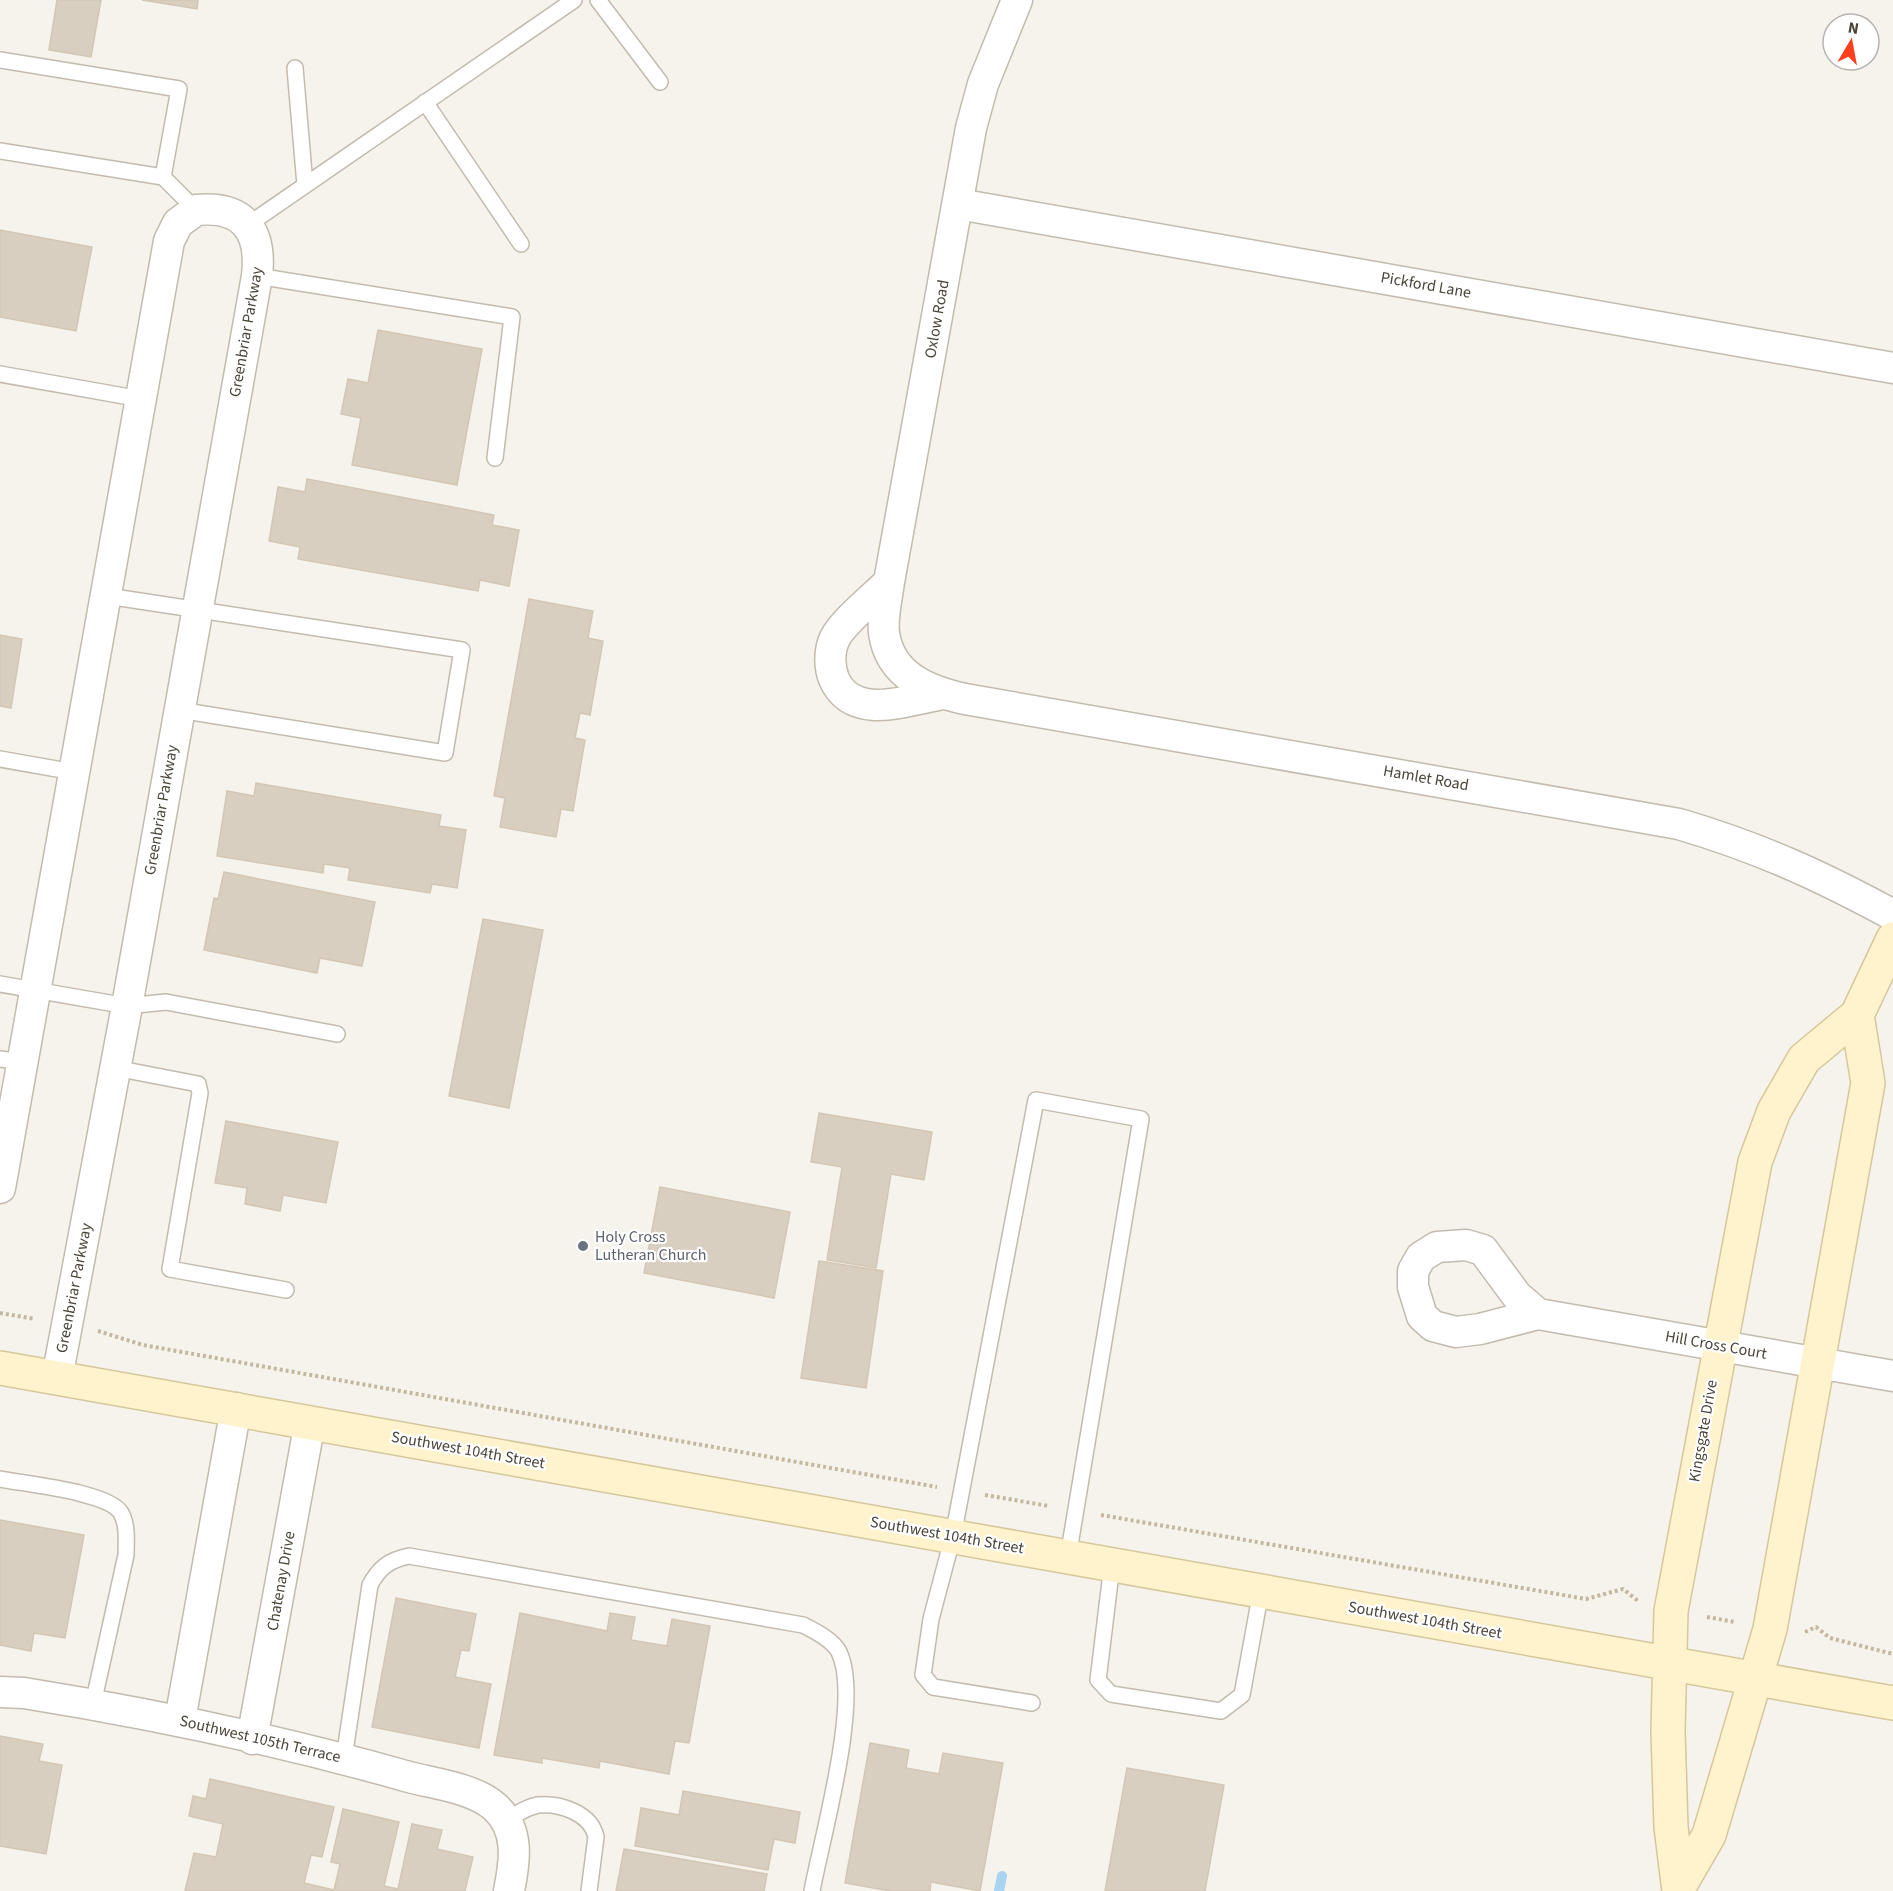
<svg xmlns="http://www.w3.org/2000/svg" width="1893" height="1891" font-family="'Source Sans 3',sans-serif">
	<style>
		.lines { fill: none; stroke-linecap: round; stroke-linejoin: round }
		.stream { stroke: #a9d4f2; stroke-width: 10 }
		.building { fill: #d8cfc1; stroke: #d3c7b4; stroke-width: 1.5 }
		.lane-casing { stroke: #c2bbae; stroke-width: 18 }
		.street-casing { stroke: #c2bbae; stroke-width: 33 }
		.secondary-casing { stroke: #d6c79b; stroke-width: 36 }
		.path { stroke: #c4b79f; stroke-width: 4; stroke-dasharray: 3 3; stroke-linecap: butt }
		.lane { stroke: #fff; stroke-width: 15 }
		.street { stroke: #fff; stroke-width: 30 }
		.secondary { stroke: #fff3cd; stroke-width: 33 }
		.worship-dot { fill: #6b7280; stroke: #fff; stroke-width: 2 }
		.labels { text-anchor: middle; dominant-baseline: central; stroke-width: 4.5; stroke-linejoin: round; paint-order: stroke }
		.street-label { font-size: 16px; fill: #4b4439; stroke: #fff }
		.worship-label { font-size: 16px; fill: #5b616d; stroke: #fff; text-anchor: start }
	</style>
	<rect width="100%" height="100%" fill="#f6f3ec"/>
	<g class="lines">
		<path class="stream" d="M 999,1891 L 1002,1876"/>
	</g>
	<path class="building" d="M 57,0 L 101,0 L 91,57 L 49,50 Z
		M 142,0 L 198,0 L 197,9 Z
		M 0,230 L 92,247 L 76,331 L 0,317 Z
		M 378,330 L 482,349 L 457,485 L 352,465 L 361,418 L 341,414 L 348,379 L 368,383 Z
		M 307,479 L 494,515 L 492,525 L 519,530 L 509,586 L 480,580 L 478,591 L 298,559 L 300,547 L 269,541 L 278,487 L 305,492 Z
		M 529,599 L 593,611 L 588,638 L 603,641 L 590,715 L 580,713 L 575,738 L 585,740 L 573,811 L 561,809 L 556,837 L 500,827 L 505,798 L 494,796 Z
		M 0,635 L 22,639 L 11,708 L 0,706 Z
		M 256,783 L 441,815 L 439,826 L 466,830 L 457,888 L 432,884 L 430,893 L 348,880 L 350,868 L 324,864 L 323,873 L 217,856 L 227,791 L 254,796 Z
		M 224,872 L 375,902 L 362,966 L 320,958 L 317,973 L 204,950 L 214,898 L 218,899 Z
		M 483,919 L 543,930 L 509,1108 L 449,1096 Z
		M 819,1113 L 932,1132 L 924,1180 L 891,1174 L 876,1268 L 827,1260 L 842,1167 L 811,1162 Z
		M 226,1121 L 338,1142 L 326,1203 L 283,1195 L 280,1211 L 245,1204 L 247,1188 L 215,1183 Z
		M 660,1187 L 790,1212 L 774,1298 L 644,1273 Z
		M 819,1261 L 883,1271 L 866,1388 L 801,1378 Z
		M 0,1520 L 84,1535 L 65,1638 L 34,1633 L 31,1651 L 0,1645 Z
		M 396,1598 L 476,1614 L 469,1651 L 461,1650 L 455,1677 L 491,1684 L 479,1748 L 372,1727 Z
		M 520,1613 L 607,1631 L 610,1613 L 635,1617 L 631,1640 L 667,1646 L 672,1619 L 710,1626 L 689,1743 L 675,1741 L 669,1774 L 600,1761 L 599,1768 L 542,1758 L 542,1763 L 494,1755 Z
		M 0,1736 L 43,1744 L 39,1761 L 62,1765 L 46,1854 L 0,1846 Z
		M 870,1743 L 909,1750 L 906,1768 L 939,1774 L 943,1753 L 1003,1763 L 980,1891 L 931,1882 L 930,1891 L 890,1891 L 845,1883 Z
		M 1127,1768 L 1224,1785 L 1205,1891 L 1105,1891 Z
		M 210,1779 L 334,1807 L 322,1857 L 311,1855 L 304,1883 L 334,1890 L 340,1864 L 331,1862 L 343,1809 L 399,1822 L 384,1886 L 398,1889 L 412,1824 L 442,1830 L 437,1849 L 473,1857 L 465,1891 L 185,1891 L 194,1853 L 216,1857 L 223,1824 L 189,1816 L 193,1796 L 206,1799 Z
		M 683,1791 L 800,1812 L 795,1843 L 774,1839 L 768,1870 L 635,1846 L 641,1808 L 679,1815 Z
		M 624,1849 L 767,1874 L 764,1891 L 616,1891 Z"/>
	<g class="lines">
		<g class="lane-casing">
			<path id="lane" d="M 598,0 L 660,82
				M 0,60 L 179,89 L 163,177 L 196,210
				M 295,68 L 305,185
				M 425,102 L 521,244
				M 0,151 L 163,177
				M 249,224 L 574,0
				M 257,276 L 512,317 L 495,458
				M 0,374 L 141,399
				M 107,596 L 462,650 L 445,753 L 179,710
				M 0,759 L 74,772
				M 0,984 L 127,1006 L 166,1002 L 337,1034
				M 0,1059 L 22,1062
				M 115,1068 L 198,1084 L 200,1093 L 170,1269 L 286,1290
				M 0,1479 C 25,1484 109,1492 121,1513 C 128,1525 126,1542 126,1555 L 93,1704
				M 1112,1565 L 1098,1680 L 1111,1694 L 1221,1711 L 1242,1695 L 1261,1591
				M 1032,1703 L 933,1687 L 923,1675 L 931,1619 L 953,1536 L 1036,1100 L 1141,1119 L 1068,1557
				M 344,1758 L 370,1585 C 379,1568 389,1560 409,1556 L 803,1625 C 815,1631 833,1640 839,1652 C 862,1699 822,1836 812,1891
				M 507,1820 C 517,1814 526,1807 538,1805 C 560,1803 591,1813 596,1837 L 589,1891"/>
		</g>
		<g class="street-casing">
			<path id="street" d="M 1017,0 L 983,84 L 971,128 L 889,582 C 887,598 882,617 884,633 C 890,676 928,691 965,699 L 1679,824 C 1760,848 1819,875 1893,915
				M 958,204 L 1893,368
				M 889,582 C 875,596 843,622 835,638 C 829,650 829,667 834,679 C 853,722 908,700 943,694
				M 0,1188 L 169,241 L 178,223 L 196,210 C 244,205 262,231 257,276 L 127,1006 L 57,1378
				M 1538,1314 L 1517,1296 L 1483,1250 L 1466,1245 L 1437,1247 L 1421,1257 L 1413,1271 L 1413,1287 L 1422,1316 L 1433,1326 L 1456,1332 L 1480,1329 L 1538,1314 L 1893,1376
				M 0,1692 L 24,1693 C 154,1714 283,1741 409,1777 C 435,1784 474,1788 495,1807 C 520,1830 515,1861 509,1891
				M 180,1720 L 236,1408
				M 252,1739 L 310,1422"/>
		</g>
		<g class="secondary-casing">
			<path id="secondary" d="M 0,1368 L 1893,1703
				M 1680,1885 L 1709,1835 L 1770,1629 L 1868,1083 L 1857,1015
				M 1679,1891 L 1671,1827 L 1668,1731 L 1671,1611 L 1755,1162 L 1774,1111 L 1804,1059 L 1857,1015 L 1893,939"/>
		</g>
		<path class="path" d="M 0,1313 L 35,1319
			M 98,1331 L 143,1345 L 937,1487
			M 985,1495 L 1049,1506
			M 1101,1515 L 1586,1599 L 1623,1589 L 1638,1601
			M 1707,1617 L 1735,1622
			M 1805,1632 L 1816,1627 L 1830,1638 L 1893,1654"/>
		<use href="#lane" class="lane"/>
		<use href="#street" class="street"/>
		<use href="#secondary" class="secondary"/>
	</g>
	<circle class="worship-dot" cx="583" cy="1246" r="6"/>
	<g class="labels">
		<g class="street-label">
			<text transform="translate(1426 285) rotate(10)">Pickford Lane</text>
			<text transform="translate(937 319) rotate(-80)">Oxlow Road</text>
			<text transform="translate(246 332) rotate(-80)">Greenbriar Parkway</text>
			<text transform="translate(1426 778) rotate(10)">Hamlet Road</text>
			<text transform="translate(161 810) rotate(-80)">Greenbriar Parkway</text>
			<text transform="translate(74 1288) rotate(-79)">Greenbriar Parkway</text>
			<text transform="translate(1716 1345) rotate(10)">Hill Cross Court</text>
			<text transform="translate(1703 1431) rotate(-80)">Kingsgate Drive</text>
			<text transform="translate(468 1450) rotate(10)">Southwest 104th Street</text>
			<text transform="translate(947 1535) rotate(10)">Southwest 104th Street</text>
			<text transform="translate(281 1581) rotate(-80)">Chatenay Drive</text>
			<text transform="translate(1425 1620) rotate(10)">Southwest 104th Street</text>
			<text transform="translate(260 1739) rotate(13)">Southwest 105th Terrace</text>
		</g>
		<g class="worship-label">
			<text x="595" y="1237">Holy Cross<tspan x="595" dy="18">Lutheran Church</tspan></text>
		</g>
	</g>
	<g transform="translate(1851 42) rotate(10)"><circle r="28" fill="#ffffff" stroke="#b7b4b0" stroke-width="1.5"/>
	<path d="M0-4.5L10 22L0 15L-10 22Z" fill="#fc3f1d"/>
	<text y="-9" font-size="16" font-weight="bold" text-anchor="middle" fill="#4b4439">N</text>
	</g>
</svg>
